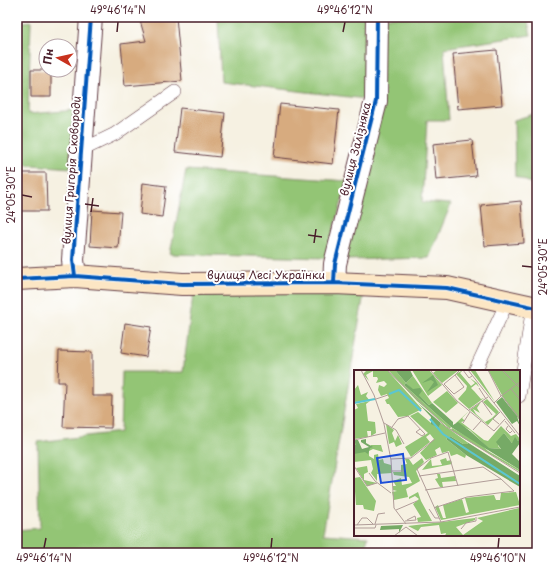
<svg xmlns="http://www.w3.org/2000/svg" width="554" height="570" font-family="'Playpen Sans',sans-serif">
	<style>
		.green { fill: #93c575; stroke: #6e7250 }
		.building { fill: #d7ab7f }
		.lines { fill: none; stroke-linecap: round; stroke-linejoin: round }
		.lane-casing { stroke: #643e46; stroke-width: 14 }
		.street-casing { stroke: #643e46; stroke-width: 24 }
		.secondary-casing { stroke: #643e46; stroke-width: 24 }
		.lane { stroke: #fff; stroke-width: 13 }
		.street { stroke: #fff; stroke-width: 22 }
		.secondary { stroke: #fce6c4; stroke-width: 22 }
		.cycleway-casing { stroke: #fff; stroke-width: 6 }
		.cycleway { stroke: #0057b8; stroke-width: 4 }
		.ticks { fill: none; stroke: #4a1f2b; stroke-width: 1.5 }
		.labels { text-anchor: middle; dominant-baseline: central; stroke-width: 4; stroke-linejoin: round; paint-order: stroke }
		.street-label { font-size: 11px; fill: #4a1f2b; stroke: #fff }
		.inset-river { fill: none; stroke: #5ac6d2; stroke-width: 2 }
		.inset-road { fill: none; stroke: #b19d99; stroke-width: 1 }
		.view { fill: #1d4ed8; fill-opacity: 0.15; stroke: #1d4ed8; stroke-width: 2 }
		.inset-edge { fill: none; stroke: #4a1f2b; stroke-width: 2 }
		.neatline { fill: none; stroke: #4a1f2b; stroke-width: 1.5 }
		.ticks-label { font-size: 10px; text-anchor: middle; fill: #4a1f2b }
	</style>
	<rect width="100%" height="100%" fill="#fff"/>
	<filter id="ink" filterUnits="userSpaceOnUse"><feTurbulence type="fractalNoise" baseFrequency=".025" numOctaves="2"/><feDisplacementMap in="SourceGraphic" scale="8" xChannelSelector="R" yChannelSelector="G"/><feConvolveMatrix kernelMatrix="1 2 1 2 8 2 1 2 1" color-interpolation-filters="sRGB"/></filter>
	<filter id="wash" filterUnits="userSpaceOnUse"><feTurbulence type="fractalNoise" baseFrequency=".012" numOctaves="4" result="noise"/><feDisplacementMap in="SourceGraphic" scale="16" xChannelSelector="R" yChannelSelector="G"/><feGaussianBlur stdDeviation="0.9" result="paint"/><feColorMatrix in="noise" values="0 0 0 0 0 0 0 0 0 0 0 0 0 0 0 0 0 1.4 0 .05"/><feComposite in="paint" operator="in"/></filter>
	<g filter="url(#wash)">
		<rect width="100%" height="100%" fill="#f6f1e2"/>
		<path class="green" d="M 218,17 L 527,17 L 531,35 L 444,48 L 449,120 L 427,120 L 422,202 L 451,204 L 429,258 L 346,260 L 366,99 L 221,82 Z
			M 31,21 L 28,114 L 77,110 L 72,168 L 17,164 L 17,23 Z
			M 537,113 L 537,186 L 515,176 L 514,120 Z
			M 186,170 L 348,181 L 325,258 L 170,254 Z
			M 287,291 L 364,293 L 323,534 L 368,537 L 364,553 L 17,553 L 17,530 L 40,528 L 38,442 L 120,432 L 122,372 L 183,372 L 193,295 Z"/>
		<g id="blocks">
			<path class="building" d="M 139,17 L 176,17 L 182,81 L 125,86 L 121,44 L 146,41 Z
				M 497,50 L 502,105 L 458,109 L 453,54 Z
				M 31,70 L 51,70 L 51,97 L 31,97 Z
				M 280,104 L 339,110 L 333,164 L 274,157 Z
				M 180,108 L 225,113 L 220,157 L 175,152 Z
				M 472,140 L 476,176 L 436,180 L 433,144 Z
				M 17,173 L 46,173 L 47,211 L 17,211 Z
				M 143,183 L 166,186 L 162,217 L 140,214 Z
				M 521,201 L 524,243 L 485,246 L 481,205 Z
				M 92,210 L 121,212 L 118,248 L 90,246 Z
				M 125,323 L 151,327 L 146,357 L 121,353 Z
				M 59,351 L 92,352 L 92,396 L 112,396 L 111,428 L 63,427 L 65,382 L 58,382 Z"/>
		</g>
	</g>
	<g filter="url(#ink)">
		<use href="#blocks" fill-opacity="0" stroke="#643e46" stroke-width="1"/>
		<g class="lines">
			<g class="lane-casing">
				<path id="lane" d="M 82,150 L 115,134 L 175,92
					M 475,371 L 508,300
					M 519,396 L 533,306"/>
			</g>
			<g class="street-casing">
				<path id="street" d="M 75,276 L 73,260 L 91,17
					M 334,283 L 335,264 L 376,101 L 377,17"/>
			</g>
			<g class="secondary-casing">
				<path id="secondary" d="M 17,279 L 75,276 L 182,284 L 334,283 L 447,288 L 537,308"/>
			</g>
			<use href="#lane" class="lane"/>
			<use href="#street" class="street"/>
			<use href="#secondary" class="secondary"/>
			<g class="cycleway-casing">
				<path id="cycleway" d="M 75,276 L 73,260 L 91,17
					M 17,279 L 75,276 L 182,284 L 334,283 L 447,288 L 537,308
					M 334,283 L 335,264 L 376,101 L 377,17"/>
			</g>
			<use href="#cycleway" class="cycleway"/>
		</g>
	</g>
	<path class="ticks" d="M 117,32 L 118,22M 343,32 L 345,22M 22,195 L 32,197M 85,204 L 99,206M 91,212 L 93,198M 308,235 L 322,237M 314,243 L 316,229M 522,266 L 532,267M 44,548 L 46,538M 271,548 L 272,538M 498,548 L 499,538"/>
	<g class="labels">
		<g class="street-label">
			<text transform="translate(355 149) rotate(-76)">вулиця Залізняка</text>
			<text transform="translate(71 170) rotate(-86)">вулиця Григорія Сковороди</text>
			<text x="266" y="274">вулиця Лесі Українки</text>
		</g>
	</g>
	<g transform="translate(354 370)">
		<rect width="166" height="166" fill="#f6f1e2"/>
		<path d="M 13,0 L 33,0 L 68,39 L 54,46 L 44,47 L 35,34 L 33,34 L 31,30 L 35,28 L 33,24 L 27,26 L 24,20 L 25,15 L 30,17 L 33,14 L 30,11 L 22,13 L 24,9 L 23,7 L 19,7 L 19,1 L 12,5 L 15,11 L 9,4 ZM 34,0 L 41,0 L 52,13 L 59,6 L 78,33 L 75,35 L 52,13 L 50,15 L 97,57 L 96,59 L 63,31 ZM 58,0 L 75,0 L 88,15 L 74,26 ZM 83,0 L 105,0 L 88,13 L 79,3 ZM 109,0 L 106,3 L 117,16 L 121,13 L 116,8 L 123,13 L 125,17 L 122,14 L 117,18 L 120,21 L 127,29 L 130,28 L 115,39 L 104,29 L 112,20 L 113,16 L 102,4 ZM 116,0 L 121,0 L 141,32 ZM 134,0 L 166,0 L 166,51 L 149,27 ZM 4,15 L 7,25 L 14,22 L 12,26 L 16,31 L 0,32 L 0,20 ZM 93,21 L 104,33 L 92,43 L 79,32 ZM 133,29 L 145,42 L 134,55 L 116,40 L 127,32 L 123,38 L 126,43 L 119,39 L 122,44 L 131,52 L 138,48 L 142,44 L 129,32 ZM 16,31 L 12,34 L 14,51 L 21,52 L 22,63 L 17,66 L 17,61 L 13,61 L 14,67 L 0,69 L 0,40 L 4,38 L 2,34 ZM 115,41 L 108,48 L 111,51 L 107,52 L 130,70 L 134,71 L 147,56 L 157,66 L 162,64 L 166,69 L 166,72 L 165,70 L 158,73 L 150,63 L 144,76 L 147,79 L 134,78 L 116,60 L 102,53 ZM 64,42 L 83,58 L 87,53 L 113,72 L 114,74 L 109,74 L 96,66 L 92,69 L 112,85 L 111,88 L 103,84 L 97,86 L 95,81 L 88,83 L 86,77 L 81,80 L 83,85 L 72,90 L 66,83 L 80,69 L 76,64 L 72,67 L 76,72 L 57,87 L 51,77 L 74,63 L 56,46 ZM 32,54 L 40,60 L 38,63 L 41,71 L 44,65 L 48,74 L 42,77 L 40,72 L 35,74 ZM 98,58 L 127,74 L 134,81 L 166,100 L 166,102 L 109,68 L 97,60 ZM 0,70 L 3,70 L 5,80 L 15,78 L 17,75 L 27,75 L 29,82 L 19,79 L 15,81 L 15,86 L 20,89 L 20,85 L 24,84 L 25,90 L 29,89 L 30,93 L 37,95 L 38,103 L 23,104 L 23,111 L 17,103 L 19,99 L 17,90 L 0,92 ZM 68,88 L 70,92 L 62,101 L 66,111 L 52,119 L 54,127 L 40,130 L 38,122 L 43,121 L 39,120 L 39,116 L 42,116 L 39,111 L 47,108 L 48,115 L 58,113 L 55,107 L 40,105 L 39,102 L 47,102 L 47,95 L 53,94 L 51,89 L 55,89 L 59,95 ZM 92,88 L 93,91 L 97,90 L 98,94 L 68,100 L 77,89 L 78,96 L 88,95 L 86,90 ZM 13,96 L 14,102 L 10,104 L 10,110 L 23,113 L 13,116 L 2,98 ZM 83,104 L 86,104 L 87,108 L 101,106 L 102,111 L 88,112 L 89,117 L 86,117 L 81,109 L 84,108 ZM 6,107 L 22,131 L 20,141 L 10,139 L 9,135 L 2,135 L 0,108 ZM 64,122 L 67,131 L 78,151 L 64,152 L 63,148 L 67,147 L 59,134 L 65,129 L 61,126 L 55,129 L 55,127 ZM 162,122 L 166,135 L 87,150 L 81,137 L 84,135 L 89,148 L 92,148 L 89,135 L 108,129 L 112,143 L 115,142 L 111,128 L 140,125 L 142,130 L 146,130 L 147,123 ZM 165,138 L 166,166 L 91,166 L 92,163 L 87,164 L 85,155 L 67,157 L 64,161 L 54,156 L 121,148 L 121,150 L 102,157 L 109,165 L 129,151 L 123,148 Z" fill="#93c575"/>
		<path d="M 41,0 L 56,0 L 59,6 L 52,13 L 59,19 L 66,18 L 68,21 L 65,25 L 75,35 L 78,33 L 99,52 L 99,55 L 104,52 L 116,61 L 135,78 L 147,79 L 142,72 L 150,63 L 158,73 L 161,67 L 164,71 L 165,69 L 166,73 L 158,84 L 166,92 L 166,100 L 97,57 L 50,15 L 52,13 ZM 79,5 L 84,15 L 73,22 L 80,12 L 77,10 L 68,13 ZM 148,27 L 163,46 L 166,56 L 163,51 L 158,54 L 142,32 ZM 64,33 L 87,53 L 84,58 L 77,54 L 77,47 ZM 96,66 L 109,74 L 114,74 L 113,72 L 166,106 L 166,117 L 112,85 L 92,69 ZM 12,69 L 12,73 L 19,77 L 16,78 L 14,84 L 11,82 L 0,84 L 0,75 L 2,75 L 0,70 L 4,70 L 8,79 L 15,77 L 7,72 L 7,70 ZM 49,155 L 45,163 L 45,159 L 26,160 L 27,156 Z" fill="#76aa66"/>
		<path class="inset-river" d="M 35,24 L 45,20 L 67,41M 0,33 L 21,29M 76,49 L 89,64 L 166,114"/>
		<path class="inset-road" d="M 7,0 L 20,25 L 30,54 L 37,90 L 40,138 L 52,154M 33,0 L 91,56 L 166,103M 76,0 L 103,31 L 140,61 L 151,49M 109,0 L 115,8 L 118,6M 114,0 L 166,66M 134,0 L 147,26 L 140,33M 148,0 L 166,18M 101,5 L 90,14 L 100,24 L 110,17 L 101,5 L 106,0M 125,18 L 132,29M 157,19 L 165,28 L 166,33M 147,26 L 166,12M 148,26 L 166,49M 134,27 L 128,31 L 138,45M 22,29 L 34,25M 115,40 L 128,31M 151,51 L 161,63M 30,53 L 42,60 L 50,74M 109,53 L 116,42M 145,54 L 139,49 L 146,42M 154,56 L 152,59 L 156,63 L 158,61M 38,57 L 44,49 L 54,46 L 71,64 L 68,66 L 62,62 L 66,59M 119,60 L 127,51M 0,70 L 31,63M 37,89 L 57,88 L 81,69M 0,96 L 13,116 L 23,113M 38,101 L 52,101M 15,103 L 21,111 L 37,123M 65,106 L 129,97 L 147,109 L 71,120M 80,138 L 113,127 L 160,121 L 147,109M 75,139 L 81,148 L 85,148M 42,140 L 63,131M 51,151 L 62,150 L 61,146 L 53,150M 87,152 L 63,99 L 77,88 L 94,82 L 104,116M 21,154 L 24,144 L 31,143M 0,155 L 87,152 L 166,137M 3,155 L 8,148 L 13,148 L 19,154M 52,157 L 64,166M 0,158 L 21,158 L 22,155M 107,159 L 112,153 L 122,151 L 122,147M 40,166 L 52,157"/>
		<path class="view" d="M 49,84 L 52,110 L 27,113 L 23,88 Z"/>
		<rect width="166" height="166" class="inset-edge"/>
	</g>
	<rect width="554" height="570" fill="none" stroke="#fff" stroke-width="44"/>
	<g transform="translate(58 58) rotate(278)"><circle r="19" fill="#ffffff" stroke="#b7a5aa"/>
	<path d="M0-3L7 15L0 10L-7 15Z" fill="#c8321e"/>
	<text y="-6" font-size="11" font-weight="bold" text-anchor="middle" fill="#4a1f2b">Пн</text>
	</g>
	<rect x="22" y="22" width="510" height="526" class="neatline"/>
	<g class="ticks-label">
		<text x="118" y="14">49°46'14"N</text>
		<text x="345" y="14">49°46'12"N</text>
		<text transform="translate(11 195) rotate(-90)" y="4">24°05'30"E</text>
		<text transform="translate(543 267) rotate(-90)" y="4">24°05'30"E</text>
		<text x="44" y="562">49°46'14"N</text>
		<text x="271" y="562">49°46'12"N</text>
		<text x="498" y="562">49°46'10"N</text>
	</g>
</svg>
